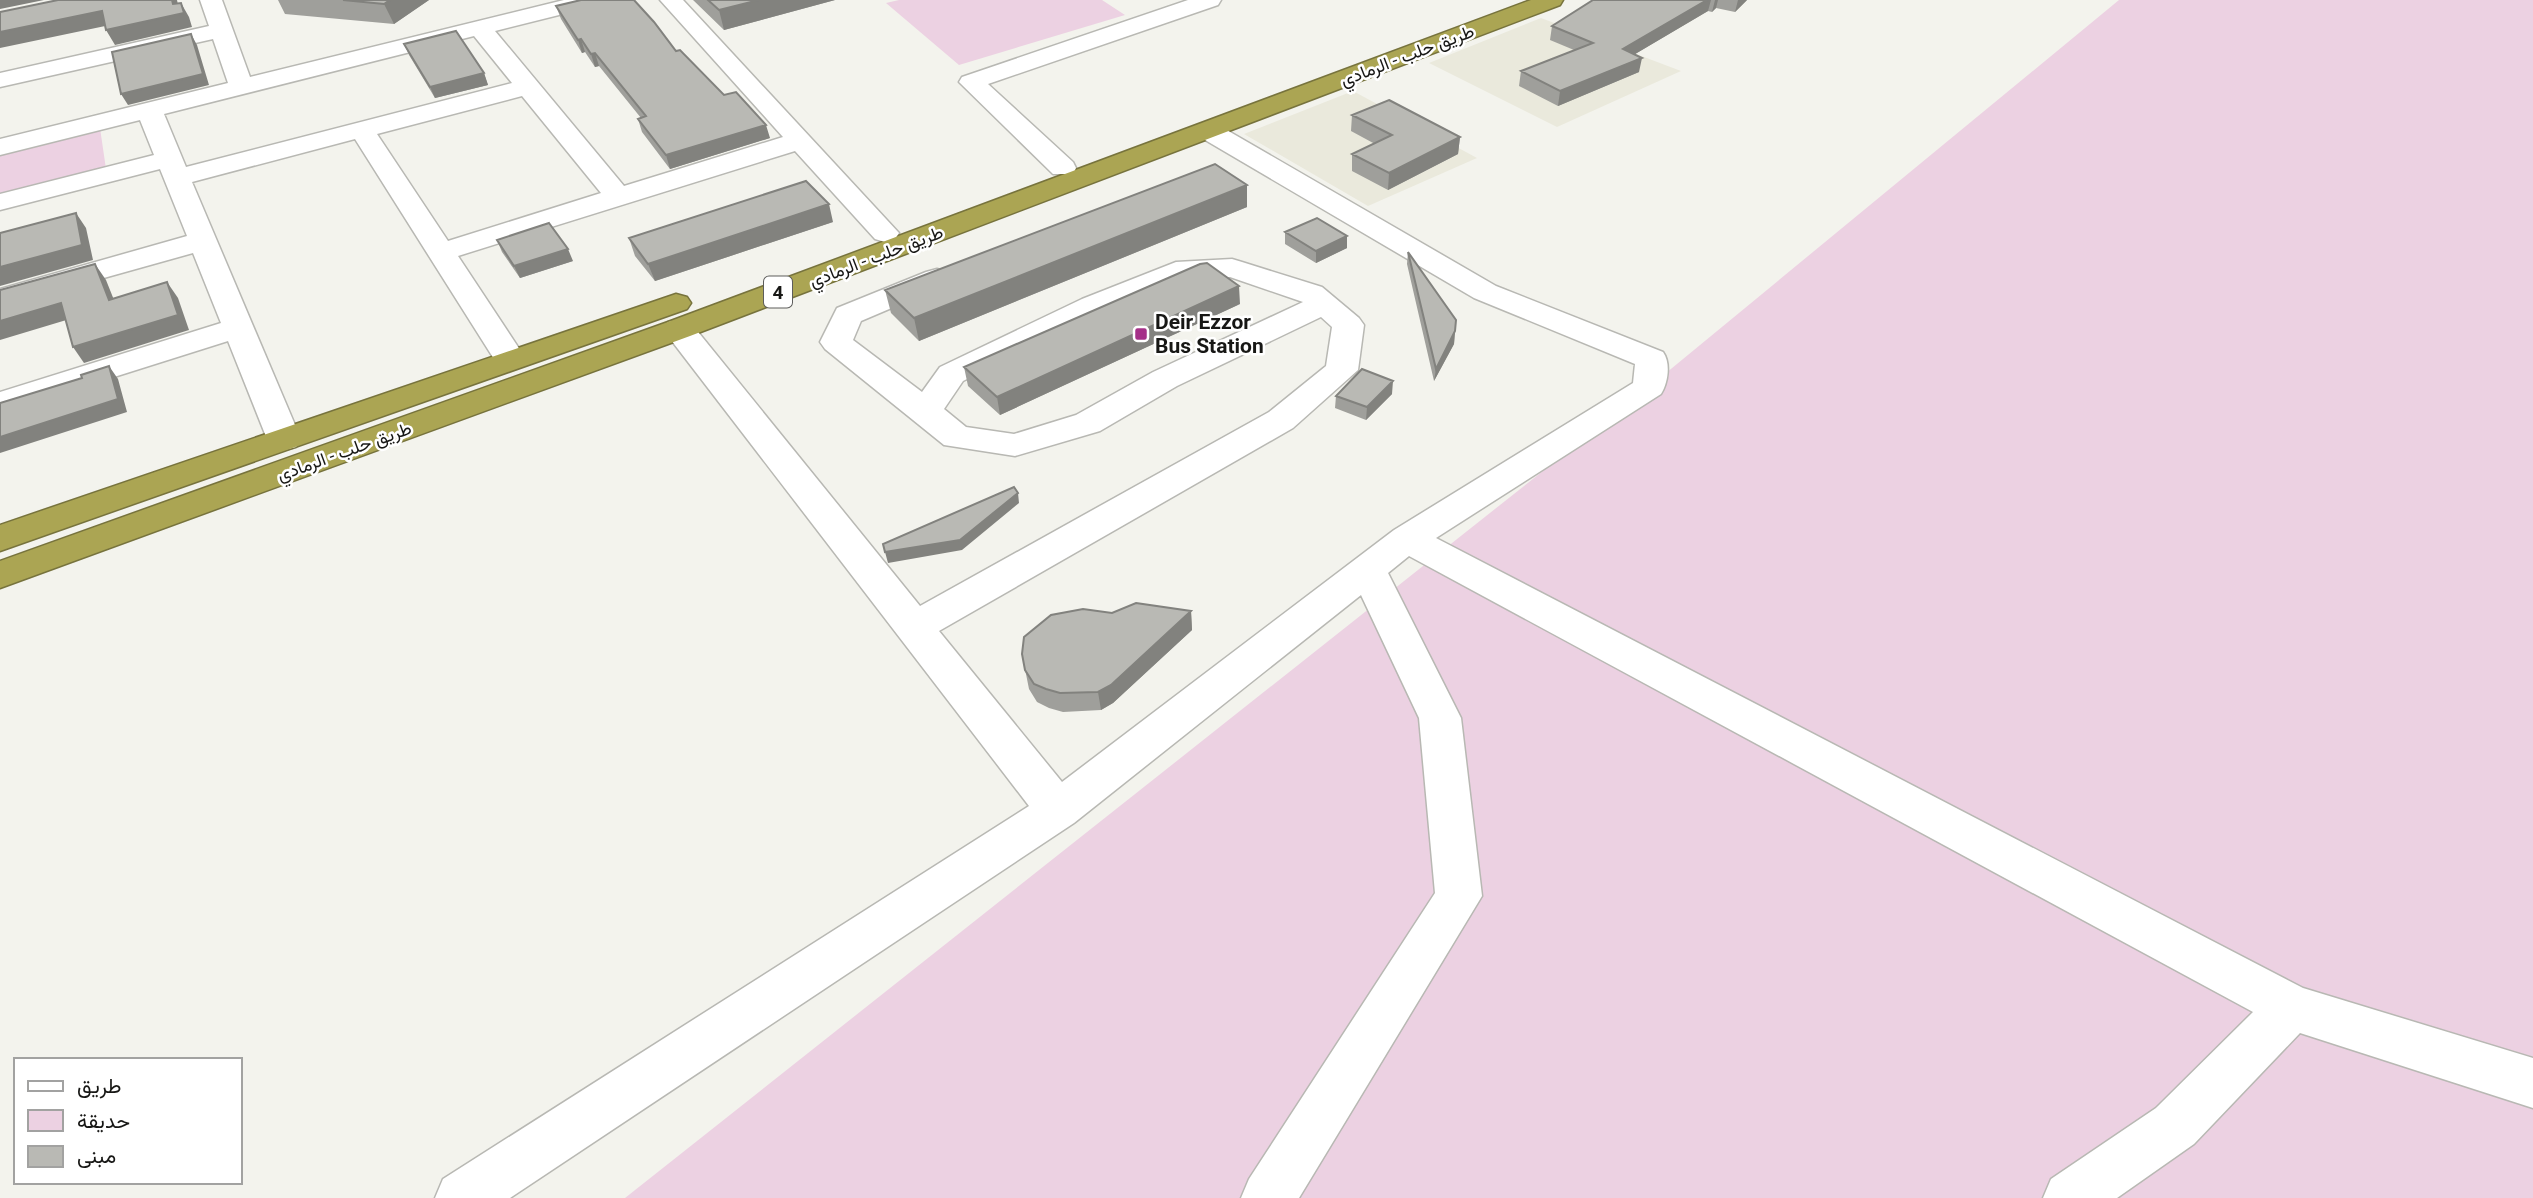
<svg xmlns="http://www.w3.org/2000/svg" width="2533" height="1198" font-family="Roboto,Vazirmatn,sans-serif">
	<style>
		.built { fill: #eae9dc }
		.green { fill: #ecd1e2 }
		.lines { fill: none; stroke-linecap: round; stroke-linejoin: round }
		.minor-casing { stroke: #b8b8b3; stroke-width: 3 }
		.highway-casing { stroke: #77733d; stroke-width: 3 }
		.minor { fill: #fff; fill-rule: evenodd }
		.highway { fill: #aba553; fill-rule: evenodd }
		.wall { fill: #9f9f9b }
		.shaded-wall { fill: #82827e }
		.building { fill: #b9b9b4; stroke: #82827e; stroke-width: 2 }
		.poi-dot { fill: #a53088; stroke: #fff; stroke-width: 2.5 }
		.labels { text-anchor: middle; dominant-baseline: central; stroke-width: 5; stroke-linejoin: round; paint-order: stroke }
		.far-street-label { font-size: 18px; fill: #171715; stroke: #fff }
		.shield { fill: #fff; stroke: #5d5d5b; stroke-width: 2 }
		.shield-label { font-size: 19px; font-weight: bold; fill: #171715 }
		.poi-label { font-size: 21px; font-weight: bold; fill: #171715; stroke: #fff; text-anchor: start }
	</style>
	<rect width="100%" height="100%" fill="#f3f3ed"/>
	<path class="built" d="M 1541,18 L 1681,71 L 1557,127 L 1429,63 Z
		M 1353,91 L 1477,158 L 1368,206 L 1244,134 Z"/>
	<path class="green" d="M 899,0 L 1102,0 L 1125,15 L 959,65 L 886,3 Z
		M 2119,0 L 2533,0 L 2533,1198 L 625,1198 L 1649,387 Z
		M 100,128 L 106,169 L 0,195 L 0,152 Z"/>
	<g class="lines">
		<g class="minor-casing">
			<path id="minor" d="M 200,0 L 222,0 L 250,77 L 564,0 L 602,0 L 599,5 L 495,31 L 624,186 L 783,137 L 660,0 L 683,0 L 899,233 L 895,239 L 885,242 L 875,239 L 795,151 L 458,256 L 526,359 L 521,366 L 510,369 L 499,366 L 494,359 L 355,139 L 192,182 L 301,439 L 296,447 L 284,450 L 272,447 L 267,439 L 228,341 L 0,413 L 0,392 L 221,323 L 193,253 L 0,307 L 0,289 L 187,236 L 160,169 L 0,210 L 0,194 L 154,155 L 140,120 L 0,155 L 0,139 L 228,83 L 213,39 L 0,87 L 0,73 L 209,26 ZM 474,36 L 512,83 L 186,167 L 164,114 ZM 522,96 L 601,193 L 448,241 L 377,134 Z
				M 1188,0 L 1221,0 L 1218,5 L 988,84 L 1073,162 L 1076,168 L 1073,174 L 1053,174 L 959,82 L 962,77 Z
				M 1209,123 L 1218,125 L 1496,286 L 1663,352 C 1671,363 1668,383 1661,394 L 1436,538 L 2303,988 L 2533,1058 L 2533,1108 L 2300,1033 L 2194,1144 L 2117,1198 L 2043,1198 L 2051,1179 L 2156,1108 L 2253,1012 L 1409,556 L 1388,573 L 1461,718 L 1482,896 L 1299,1198 L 1241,1198 L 1249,1179 L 1435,893 L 1419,718 L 1361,595 L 1074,823 L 510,1198 L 435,1198 L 443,1179 L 1029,806 L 668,336 L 663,329 L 668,322 L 679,320 L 690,322 L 920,606 L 1269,412 L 1326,366 L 1332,327 L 1321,317 L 1177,386 L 1100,431 L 1015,456 L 944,445 L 825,349 L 820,342 L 837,308 L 926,272 L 937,269 L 948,272 L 952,278 L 948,284 L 861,321 L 853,340 L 922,392 L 940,367 L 1082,299 L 1176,262 L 1232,259 L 1242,262 L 1322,287 L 1359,318 L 1364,325 L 1358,370 L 1293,428 L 939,631 L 1062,782 L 1394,530 L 1633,383 L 1635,364 L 1474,298 L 1200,137 L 1196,131 L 1200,125 ZM 1230,277 L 1303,302 L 1153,372 L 1076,415 L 1014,434 L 966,427 L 944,409 L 963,381 L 1104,311 L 1181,280 Z"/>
		</g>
		<g class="highway-casing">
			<path id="highway" d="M 1531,0 L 1563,0 L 1560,5 L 690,336 L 0,588 L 0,561 L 668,322 Z
				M 676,294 L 687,297 L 691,303 L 687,309 L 0,551 L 0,525 Z"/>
		</g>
		<use href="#minor" class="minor"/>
		<use href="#highway" class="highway"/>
	</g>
	<path class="wall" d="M 278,0 L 429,0 L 394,24 L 285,14 Z
		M 693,0 L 835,0 L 724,30 Z
		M 1593,0 L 1747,0 L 1735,12 L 1716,8 L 1712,12 L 1708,11 L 1635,54 L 1639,72 L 1558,106 L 1519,86 L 1521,71 L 1574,50 L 1550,40 L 1552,26 Z
		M 556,6 L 676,51 L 770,138 L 670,169 L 642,132 L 638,119 L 641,118 L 599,66 L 595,67 L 585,52 L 582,53 L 561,19 Z
		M 404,44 L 484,73 L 488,85 L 435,98 L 409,55 Z
		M 1352,115 L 1460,137 L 1458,154 L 1388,190 L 1352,171 L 1352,154 L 1375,144 L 1351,131 Z
		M 1247,185 L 1247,207 L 919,341 L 891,313 L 885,290 Z
		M 833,222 L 655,281 L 635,256 L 629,238 Z
		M 1285,232 L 1347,236 L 1347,248 L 1316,263 L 1285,244 Z
		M 497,240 L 573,261 L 520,278 L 502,252 Z
		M 1408,252 L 1455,331 L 1454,344 L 1434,381 L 1407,264 Z
		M 1240,304 L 1000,415 L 968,386 L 964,367 Z
		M 1392,394 L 1366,420 L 1335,408 L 1336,396 Z
		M 1191,611 L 1192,630 L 1113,703 L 1101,710 L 1063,712 L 1049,708 L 1037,702 L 1029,689 L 1022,654 L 1112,613 Z"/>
	<path class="shaded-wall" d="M 0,0 L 44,0 L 0,9 Z
		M 172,0 L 177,0 L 180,14 L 181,3 L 189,17 L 192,27 L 115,45 L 106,30 L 173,4 Z
		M 390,0 L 429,0 L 394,24 L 384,4 Z
		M 759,0 L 835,0 L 724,30 L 719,10 Z
		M 1707,0 L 1711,0 L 1708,11 L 1620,63 L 1623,49 Z
		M 1715,0 L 1718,0 L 1716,8 L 1712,12 Z
		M 1738,0 L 1747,0 L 1735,12 Z
		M 102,11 L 110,25 L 0,48 L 0,32 Z
		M 191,34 L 197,45 L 209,85 L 128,105 L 121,94 Z
		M 581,39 L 585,52 L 582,53 L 578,40 Z
		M 595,53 L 599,66 L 595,67 L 591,54 Z
		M 1642,58 L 1639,72 L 1558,106 L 1560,91 Z
		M 484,73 L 488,85 L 435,98 L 430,87 Z
		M 766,125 L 770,138 L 670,169 L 666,155 Z
		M 1460,137 L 1458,154 L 1388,190 L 1389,173 Z
		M 1247,185 L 1247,207 L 919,341 L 914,318 Z
		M 829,204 L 833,222 L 655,281 L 648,264 Z
		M 76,213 L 86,228 L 93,260 L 0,286 L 0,267 Z
		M 1347,236 L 1347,248 L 1316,263 L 1316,251 Z
		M 568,249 L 573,261 L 520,278 L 514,266 Z
		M 95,264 L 106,280 L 120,315 L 109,300 Z
		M 167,282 L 178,298 L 189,330 L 84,363 L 73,347 Z
		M 1239,286 L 1240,304 L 1000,415 L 997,397 Z
		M 61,303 L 73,318 L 0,340 L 0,321 Z
		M 1455,331 L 1454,344 L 1434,381 L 1436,369 Z
		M 109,366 L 118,379 L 127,412 L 0,453 L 0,437 Z
		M 1393,381 L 1392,394 L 1366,420 L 1367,407 Z
		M 1018,493 L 1019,503 L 962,550 L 888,563 L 885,552 Z
		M 1191,611 L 1192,630 L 1113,703 L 1101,710 L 1098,692 Z"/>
	<path class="building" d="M 58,0 L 172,0 L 173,4 L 181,3 L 184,13 L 106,30 L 102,11 L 0,32 L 0,12 Z
		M 343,0 L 390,0 L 384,4 Z
		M 581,0 L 634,0 L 654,22 L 676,51 L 680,50 L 724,95 L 736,92 L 766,125 L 666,155 L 638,119 L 646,116 L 595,53 L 591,54 L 581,39 L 578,40 L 556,6 Z
		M 708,0 L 759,0 L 719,10 Z
		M 1593,0 L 1707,0 L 1623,49 L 1642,58 L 1560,91 L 1521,71 L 1593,43 L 1552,26 Z
		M 456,31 L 484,73 L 430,87 L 404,44 Z
		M 191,34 L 203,74 L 121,94 L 112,52 Z
		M 1389,100 L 1460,137 L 1389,173 L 1352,154 L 1392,135 L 1352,115 Z
		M 1215,164 L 1247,185 L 914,318 L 885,290 Z
		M 806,181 L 829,204 L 648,264 L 629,238 Z
		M 76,213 L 82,245 L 0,267 L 0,233 Z
		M 1317,218 L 1347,236 L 1316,251 L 1285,232 Z
		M 549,223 L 568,249 L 514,266 L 497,240 Z
		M 1408,252 L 1456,320 L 1455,331 L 1436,369 Z
		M 1207,263 L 1239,286 L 997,397 L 964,367 L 1200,264 Z
		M 95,264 L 109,300 L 167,282 L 178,315 L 73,347 L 61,303 L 0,321 L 0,290 Z
		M 109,366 L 118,399 L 0,437 L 0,403 L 82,378 L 81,375 Z
		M 1362,369 L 1393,381 L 1367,407 L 1336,396 Z
		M 1014,487 L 1018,493 L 960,540 L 885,552 L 883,544 Z
		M 1136,603 L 1191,611 L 1111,685 L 1098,692 L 1060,693 L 1046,689 L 1034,684 L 1025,670 L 1022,654 L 1024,637 L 1051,615 L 1083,609 L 1112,613 Z"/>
	<rect class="poi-dot" x="1134" y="327" width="14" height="14" rx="3.5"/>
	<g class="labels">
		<g class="far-street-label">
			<text transform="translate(1407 55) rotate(-21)">طريق حلب - الرمادي</text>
			<text transform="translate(876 256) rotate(-21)">طريق حلب - الرمادي</text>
			<text transform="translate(344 451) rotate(-20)">طريق حلب - الرمادي</text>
		</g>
		<rect class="shield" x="764" y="276.5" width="28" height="31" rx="5"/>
		<g class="shield-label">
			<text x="778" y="292">4</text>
		</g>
		<g class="poi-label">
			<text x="1155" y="322">Deir Ezzor<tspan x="1155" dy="24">Bus Station</tspan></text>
		</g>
	</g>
	<rect x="14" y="1058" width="228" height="126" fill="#ffffff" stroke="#a2a2a1" stroke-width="2"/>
	<rect x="28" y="1081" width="35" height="10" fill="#ffffff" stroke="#a2a2a1" stroke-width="2"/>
	<text x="77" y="1093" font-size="21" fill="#171715">طريق</text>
	<rect x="28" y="1110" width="35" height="21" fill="#ecd1e2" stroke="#a2a2a1" stroke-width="2"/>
	<text x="77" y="1128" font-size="21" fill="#171715">حديقة</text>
	<rect x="28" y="1146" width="35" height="21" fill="#b9b9b4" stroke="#a2a2a1" stroke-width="2"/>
	<text x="77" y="1163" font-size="21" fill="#171715">مبنى</text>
</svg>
